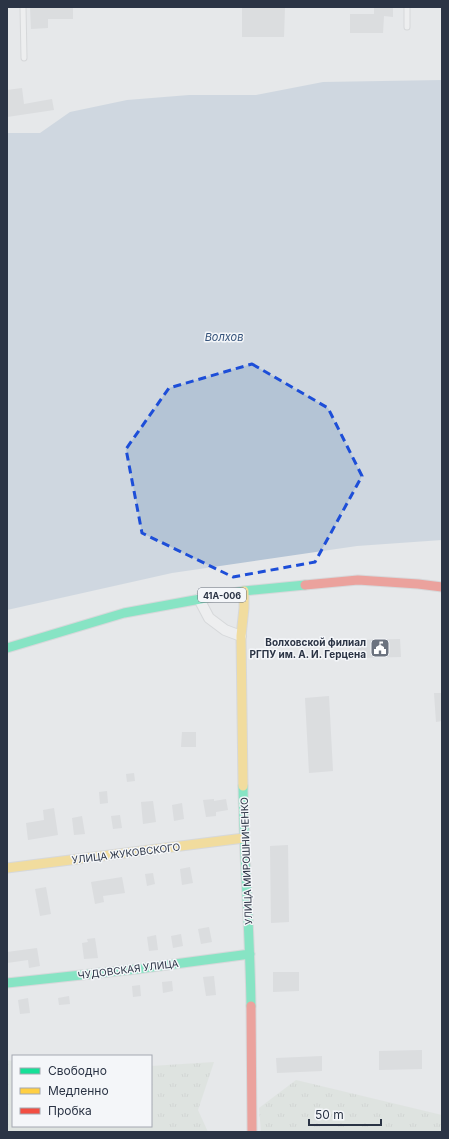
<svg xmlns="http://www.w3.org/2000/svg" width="449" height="1139" font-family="Inter,sans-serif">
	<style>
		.grass { fill: url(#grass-tufts) }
		.water { fill: #b4c4d5 }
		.building { fill: #ced0d3 }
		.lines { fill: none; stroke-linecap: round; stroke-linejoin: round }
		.lane-casing { stroke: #c4c6c8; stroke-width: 7 }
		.street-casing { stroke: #c4c6c8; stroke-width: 12 }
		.fast-casing { stroke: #c4c6c8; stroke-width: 11 }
		.slow-casing { stroke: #c4c6c8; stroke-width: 11 }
		.jam-casing { stroke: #c4c6c8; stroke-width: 11 }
		.lane { stroke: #f5f6f7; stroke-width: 5 }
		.street { stroke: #f5f6f7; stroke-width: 10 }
		.fast { stroke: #16e098; stroke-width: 9 }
		.slow { stroke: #ffcf43; stroke-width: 9 }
		.jam { stroke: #f24e42; stroke-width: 9 }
		.marked { fill: none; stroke: #1d4ed8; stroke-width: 3; stroke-dasharray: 8 5; stroke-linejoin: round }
		.labels { text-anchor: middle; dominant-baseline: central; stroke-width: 3; stroke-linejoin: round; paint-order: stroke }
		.shield { fill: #f4f6f9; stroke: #676e7b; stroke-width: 1 }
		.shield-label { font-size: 9px; font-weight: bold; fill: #2b3445 }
		.poi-label { font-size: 10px; font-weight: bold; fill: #2b3445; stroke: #f4f6f9; text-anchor: end }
		.street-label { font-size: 10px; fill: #2b3445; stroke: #f4f6f9 }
		.water-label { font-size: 11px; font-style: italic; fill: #34527a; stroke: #f4f6f9 }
	</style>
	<defs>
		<pattern id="grass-tufts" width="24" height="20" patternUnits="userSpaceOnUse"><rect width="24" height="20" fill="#d6ded6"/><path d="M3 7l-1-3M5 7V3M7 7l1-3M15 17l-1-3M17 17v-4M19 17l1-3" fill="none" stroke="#b8bfb9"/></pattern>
	</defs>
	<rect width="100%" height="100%" fill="#e6e8ea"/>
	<path class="grass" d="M 7,1060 L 13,1061 L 13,1126 L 151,1126 L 151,1066 L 214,1062 L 198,1110 L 208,1132 L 7,1132 Z
		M 296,1080 L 442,1115 L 442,1132 L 261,1132 L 259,1108 Z"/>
	<path class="water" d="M 442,80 L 442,540 L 357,546 L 172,573 L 7,610 L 7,133 L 40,133 L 70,112 L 127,100 L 189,95 L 256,95 L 323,82 Z"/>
	<path class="building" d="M 30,7 L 73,7 L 73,19 L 48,19 L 48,28 L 31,29 Z
		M 242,7 L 285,7 L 284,37 L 242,37 Z
		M 374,7 L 393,7 L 393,17 L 384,16 L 383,33 L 350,33 L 350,14 L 374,14 Z
		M 22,88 L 24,104 L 52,99 L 54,110 L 7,117 L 7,90 Z
		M 400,639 L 401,657 L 358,658 L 357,640 Z
		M 434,693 L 442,693 L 442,721 L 436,722 Z
		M 329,696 L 333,771 L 309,773 L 305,698 Z
		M 182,732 L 196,732 L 196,747 L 181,747 Z
		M 134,773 L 135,781 L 127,782 L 126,774 Z
		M 107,791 L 108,803 L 100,804 L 99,792 Z
		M 214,799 L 214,801 L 226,799 L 228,810 L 216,812 L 216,816 L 206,817 L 203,800 Z
		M 153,801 L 156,822 L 143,824 L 141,802 Z
		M 182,803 L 184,819 L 174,821 L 172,805 Z
		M 54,808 L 58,835 L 28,840 L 26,823 L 44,820 L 43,810 Z
		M 120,815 L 122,828 L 113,829 L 111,816 Z
		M 82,816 L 85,834 L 74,835 L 72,818 Z
		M 288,845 L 289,922 L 271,923 L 270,846 Z
		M 190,867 L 193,883 L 182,885 L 180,869 Z
		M 153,873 L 155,884 L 147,886 L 145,874 Z
		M 122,877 L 125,893 L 103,896 L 104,902 L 95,904 L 91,882 Z
		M 46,887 L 51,914 L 40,916 L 35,889 Z
		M 209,927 L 212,942 L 201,944 L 198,929 Z
		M 181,934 L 183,946 L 173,948 L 171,936 Z
		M 156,935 L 158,950 L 149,951 L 147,937 Z
		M 95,938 L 98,958 L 84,959 L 82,943 L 88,942 L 87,939 Z
		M 37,948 L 40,966 L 29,968 L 28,960 L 7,963 L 7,952 Z
		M 273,972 L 299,972 L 299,991 L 273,992 Z
		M 214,976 L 216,995 L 206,996 L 203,977 Z
		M 172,981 L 173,991 L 163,993 L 162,982 Z
		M 140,985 L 141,996 L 133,997 L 132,986 Z
		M 69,996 L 70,1004 L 59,1005 L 58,998 Z
		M 28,998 L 30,1013 L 20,1014 L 18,1000 Z
		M 422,1050 L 422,1069 L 379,1070 L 379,1051 Z
		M 322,1056 L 322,1071 L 277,1073 L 276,1058 Z"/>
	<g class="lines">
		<g class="lane-casing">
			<path id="lane" d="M 23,7 L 24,58
				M 407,7 L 407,27"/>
		</g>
		<g class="street-casing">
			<path id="street" d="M 199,599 L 209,618 L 225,630 L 241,636"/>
		</g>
		<g class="fast-casing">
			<path id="fast" d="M 7,648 L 124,613 L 244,591 L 305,585
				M 243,786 C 244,860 250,933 251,1006
				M 7,983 L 137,969 L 250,954"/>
		</g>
		<g class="slow-casing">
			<path id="slow" d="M 243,786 L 241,636 L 244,608 L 244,591
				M 7,868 L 244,838"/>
		</g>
		<g class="jam-casing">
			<path id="jam" d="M 305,585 L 358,580 L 418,584 L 442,587
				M 251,1006 L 252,1132"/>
		</g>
		<use href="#lane" class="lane"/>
		<use href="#street" class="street"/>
		<use href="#fast" class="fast"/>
		<use href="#slow" class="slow"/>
		<use href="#jam" class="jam"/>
	</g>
	<path d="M0 0H449V1139H0ZM 252,364 L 328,408 L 362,476 L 315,562 L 233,577 L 142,533 L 126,449 L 169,388 Z" fill="#e6e8ea" fill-opacity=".55" fill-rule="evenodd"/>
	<path class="marked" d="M 252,364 L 328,408 L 362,476 L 315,562 L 233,577 L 142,533 L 126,449 L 169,388 Z"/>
	<defs>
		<g id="civic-square" transform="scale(1)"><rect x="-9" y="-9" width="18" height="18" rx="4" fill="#6c737f" stroke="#f4f6f9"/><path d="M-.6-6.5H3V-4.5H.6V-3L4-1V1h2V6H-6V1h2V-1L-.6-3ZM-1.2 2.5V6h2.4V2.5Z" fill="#fff"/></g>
	</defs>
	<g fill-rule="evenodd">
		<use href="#civic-square" x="380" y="648"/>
	</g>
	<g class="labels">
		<rect class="shield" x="198" y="588" width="48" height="14" rx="3"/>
		<g class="shield-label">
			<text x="222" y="595">41А-006</text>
		</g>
		<g class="poi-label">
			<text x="366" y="642">Волховской филиал<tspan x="366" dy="12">РГПУ им. А. И. Герцена</tspan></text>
		</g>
		<g class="street-label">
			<text transform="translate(126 853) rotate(-7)">УЛИЦА ЖУКОВСКОГО</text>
			<text transform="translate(246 861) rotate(-92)">УЛИЦА МИРОШНИЧЕНКО</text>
			<text transform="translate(128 969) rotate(-7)">ЧУДОВСКАЯ УЛИЦА</text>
		</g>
		<g class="water-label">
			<text x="224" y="337">Волхов</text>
		</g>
	</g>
	<rect width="449" height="1139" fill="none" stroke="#2b3445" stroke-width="16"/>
	<rect x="12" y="1055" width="140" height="72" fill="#f4f6f9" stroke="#a4a8b1"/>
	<rect x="20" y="1068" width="20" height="6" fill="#16e098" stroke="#a4a8b1"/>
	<text x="48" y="1075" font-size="12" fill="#2b3445">Свободно</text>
	<rect x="20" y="1088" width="20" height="6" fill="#ffcf43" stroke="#a4a8b1"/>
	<text x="48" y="1095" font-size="12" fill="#2b3445">Медленно</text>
	<rect x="20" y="1108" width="20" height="6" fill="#f24e42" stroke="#a4a8b1"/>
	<text x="48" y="1115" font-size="12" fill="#2b3445">Пробка</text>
	<path d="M309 1119v6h72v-6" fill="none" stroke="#2b3445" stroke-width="2"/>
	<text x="315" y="1119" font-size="12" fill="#2b3445" stroke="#f4f6f9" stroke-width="3" paint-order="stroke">50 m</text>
</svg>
